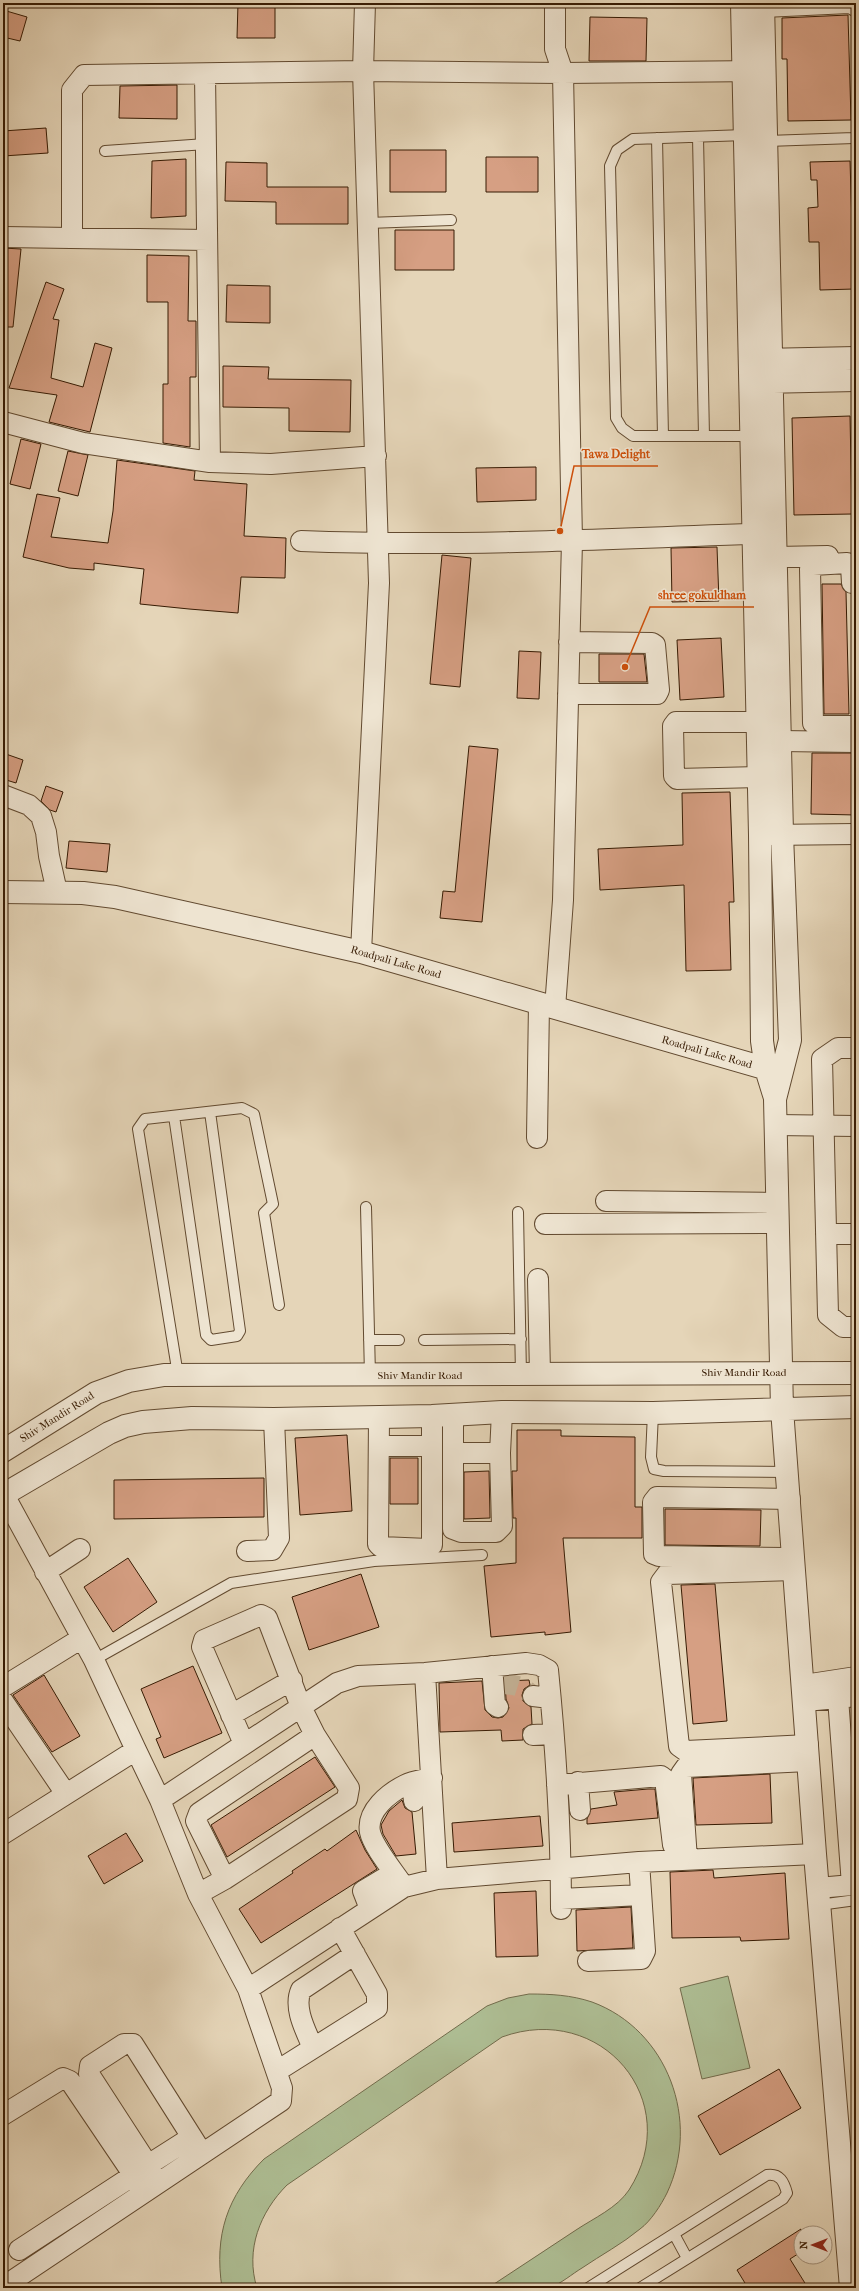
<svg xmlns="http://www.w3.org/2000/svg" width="859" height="2291" font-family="'IM FELL French Canon',serif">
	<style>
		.green { fill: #aebe94; stroke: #726c4c }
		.building { fill: #d69f83; stroke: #371b03 }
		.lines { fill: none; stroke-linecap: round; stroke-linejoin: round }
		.minor-tunnel { stroke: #c2b094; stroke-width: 20; stroke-dasharray: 20 10; stroke-linecap: butt }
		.service-casing { stroke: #624a30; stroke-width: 12 }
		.minor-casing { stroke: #624a30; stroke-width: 22 }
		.tertiary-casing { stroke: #624a30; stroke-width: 24 }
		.service { stroke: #eee4d1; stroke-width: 10 }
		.minor { stroke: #eee4d1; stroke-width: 20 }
		.tertiary { stroke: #eee4d1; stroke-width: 22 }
		.labels { text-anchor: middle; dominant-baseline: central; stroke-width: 3; stroke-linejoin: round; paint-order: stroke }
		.street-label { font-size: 11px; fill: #371b03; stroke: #eee4d1 }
		.leader { fill: none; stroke: #cd500b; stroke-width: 1.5 }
		.callout-dot { fill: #cd500b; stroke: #eee4d1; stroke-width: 1.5 }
		.callout-label { font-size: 12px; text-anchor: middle; font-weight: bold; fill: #cd500b; stroke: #eee4d1; stroke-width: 3; stroke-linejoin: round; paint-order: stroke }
	</style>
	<rect width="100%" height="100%" fill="#e5d5b8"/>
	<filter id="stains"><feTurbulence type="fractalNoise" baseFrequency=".005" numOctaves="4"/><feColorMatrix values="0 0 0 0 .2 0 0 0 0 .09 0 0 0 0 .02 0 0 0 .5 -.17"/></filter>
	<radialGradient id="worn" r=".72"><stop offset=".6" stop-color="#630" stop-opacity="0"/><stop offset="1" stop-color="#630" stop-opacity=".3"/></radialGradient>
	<path class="green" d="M 728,1976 L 750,2068 L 702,2079 L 680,1988 Z
		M 529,1994 C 551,1994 571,1995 592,2002 C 668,2030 701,2121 667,2193 C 661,2205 651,2221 640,2229 C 622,2244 601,2255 582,2268 C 572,2274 562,2283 551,2287 C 542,2291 500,2288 488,2288 C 517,2269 547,2249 576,2230 C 594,2218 617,2208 629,2190 C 686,2101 601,2001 502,2037 L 287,2185 C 260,2212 245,2250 257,2288 L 222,2288 C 214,2235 227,2196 264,2159 L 487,2006 L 508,1998 Z"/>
	<path class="building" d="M 238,3 L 275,3 L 275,38 L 237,38 Z
		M 3,10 L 27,17 L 20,41 L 3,37 Z
		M 848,15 L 851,120 L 788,121 L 787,59 L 782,59 L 782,18 Z
		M 590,17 L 647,18 L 646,61 L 589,61 Z
		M 177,85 L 177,119 L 119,118 L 120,86 Z
		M 46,128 L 48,153 L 3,156 L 3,131 Z
		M 390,150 L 446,150 L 446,192 L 390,192 Z
		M 486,157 L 538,157 L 538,192 L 486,192 Z
		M 186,159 L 186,216 L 151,218 L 152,161 Z
		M 850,161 L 854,289 L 820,290 L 819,242 L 809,242 L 808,208 L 818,207 L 817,180 L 811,180 L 810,162 Z
		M 226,162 L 267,163 L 267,187 L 348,187 L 348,224 L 276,224 L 276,202 L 225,201 Z
		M 395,230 L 454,230 L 454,270 L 395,270 Z
		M 3,248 L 21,249 L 13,327 L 3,327 Z
		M 147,255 L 189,256 L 188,321 L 196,321 L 196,377 L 190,377 L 190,447 L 163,443 L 163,384 L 168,384 L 168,302 L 147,302 Z
		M 46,282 L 64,289 L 53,319 L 59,320 L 51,378 L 83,387 L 95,343 L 112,348 L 90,432 L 49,422 L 57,395 L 9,388 Z
		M 227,285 L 270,286 L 270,323 L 226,322 Z
		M 223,366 L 269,367 L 268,379 L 351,380 L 350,432 L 289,431 L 289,408 L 223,407 Z
		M 850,416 L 852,514 L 794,515 L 792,418 Z
		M 21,439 L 41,444 L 30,489 L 10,484 Z
		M 68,451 L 88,455 L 78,496 L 58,491 Z
		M 117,460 L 195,471 L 194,480 L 247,484 L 244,536 L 286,538 L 285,578 L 241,577 L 238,613 L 189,609 L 140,604 L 144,569 L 94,563 L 94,570 L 69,568 L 23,557 L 37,494 L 60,498 L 51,537 L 108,543 L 113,511 Z
		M 536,467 L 536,500 L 477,502 L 476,468 Z
		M 717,547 L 719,601 L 672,602 L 671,548 Z
		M 442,555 L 471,558 L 460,687 L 430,684 Z
		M 822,584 L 841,584 L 846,592 L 849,714 L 824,714 Z
		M 721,638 L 724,697 L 680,700 L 677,640 Z
		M 519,651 L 541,652 L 539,699 L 517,698 Z
		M 599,654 L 644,654 L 647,682 L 599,682 Z
		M 469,746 L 498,749 L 482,922 L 440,918 L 443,891 L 455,892 Z
		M 3,753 L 23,760 L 16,783 L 3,779 Z
		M 812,753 L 856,753 L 856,815 L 811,814 Z
		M 46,786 L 63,792 L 56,812 L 50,810 L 41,801 Z
		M 730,792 L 734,902 L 729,902 L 731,970 L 686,971 L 684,885 L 600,890 L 598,849 L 683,845 L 682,793 Z
		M 69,841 L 110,844 L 107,872 L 66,868 Z
		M 517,1430 L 561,1430 L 561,1436 L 635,1437 L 635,1507 L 642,1507 L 642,1538 L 563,1538 L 571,1632 L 545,1635 L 545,1632 L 491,1637 L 484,1566 L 516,1563 L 516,1518 L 513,1518 L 512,1471 L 517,1471 Z
		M 347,1435 L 352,1511 L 300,1515 L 295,1438 Z
		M 390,1458 L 418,1458 L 418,1504 L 390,1504 Z
		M 489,1471 L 490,1518 L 464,1519 L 464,1472 Z
		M 264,1478 L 264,1517 L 114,1519 L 114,1480 Z
		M 665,1509 L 761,1510 L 760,1546 L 665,1545 Z
		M 128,1558 L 157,1602 L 113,1632 L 84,1587 Z
		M 361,1574 L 379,1627 L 309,1650 L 292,1597 Z
		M 715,1584 L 727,1721 L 693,1724 L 681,1585 Z
		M 193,1666 L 222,1733 L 164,1758 L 156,1739 L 161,1737 L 141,1689 Z
		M 44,1675 L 80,1736 L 52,1752 L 13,1695 Z
		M 529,1680 L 530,1685 L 524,1689 L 522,1695 L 523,1701 L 531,1707 L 532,1724 L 523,1729 L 523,1740 L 502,1741 L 501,1730 L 440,1732 L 439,1683 L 482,1681 L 485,1710 L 492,1717 L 498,1718 L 503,1717 L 509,1708 L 506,1699 L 505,1681 Z
		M 315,1757 L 335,1787 L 227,1857 L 211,1825 Z
		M 770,1774 L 772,1823 L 696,1825 L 693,1778 Z
		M 648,1789 L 655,1789 L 658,1818 L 587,1824 L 587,1819 L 591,1809 L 617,1805 L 614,1792 Z
		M 402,1800 L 405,1808 L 412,1812 L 416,1854 L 396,1856 L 383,1834 L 381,1825 L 389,1811 Z
		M 540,1816 L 543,1846 L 454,1852 L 452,1823 Z
		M 356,1830 L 365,1850 L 377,1869 L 261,1943 L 239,1909 L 293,1873 L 292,1871 L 325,1849 L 327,1851 Z
		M 126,1833 L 143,1861 L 104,1884 L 88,1856 Z
		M 713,1870 L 714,1878 L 785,1873 L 789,1939 L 741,1941 L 740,1937 L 672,1938 L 670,1872 Z
		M 536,1891 L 538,1956 L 496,1957 L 494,1893 Z
		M 631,1907 L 633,1948 L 577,1951 L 576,1910 Z
		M 779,2069 L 801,2108 L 720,2155 L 698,2116 Z
		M 801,2229 L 801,2252 L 790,2259 L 808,2288 L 748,2288 L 737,2270 Z"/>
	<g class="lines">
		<path class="minor-tunnel" d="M 498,1684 C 513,1684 522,1685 533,1696"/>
		<g class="service-casing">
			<path id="service" d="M 764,12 L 849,8 L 856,12
				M 745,135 L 633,139 L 617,150 L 610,166 L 616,418 L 622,428 L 633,436 L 751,436
				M 698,137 L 704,436
				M 657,138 L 663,436
				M 767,141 L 854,138 L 856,135
				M 105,151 L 206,144
				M 368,223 L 451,220
				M 174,1116 L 206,1335 L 211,1340 L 237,1336 L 240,1331 L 210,1112
				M 366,1207 L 370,1375
				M 518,1212 L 521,1375
				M 369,1340 L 399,1340
				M 424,1340 L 521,1339
				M 178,1375 L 138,1129 L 145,1119 L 242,1108 L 254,1114 L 273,1204 L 264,1213 L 279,1305
				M 653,1413 L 651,1457 L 654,1469 L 664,1471 L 788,1472
				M 94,1660 L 231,1583 L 374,1561 L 482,1555
				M 819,1905 L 856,1900
				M 674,2234 L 687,2258
				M 588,2288 L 767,2175 C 780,2173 784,2182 787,2193 L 783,2199 L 640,2288"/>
		</g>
		<g class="minor-casing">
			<path id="minor" d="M 205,74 L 210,462
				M 3,237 L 207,240
				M 72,237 L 72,90 L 84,75 L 363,71 L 563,73 L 759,71
				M 3,422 L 83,443 L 210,462 L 271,464 L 376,456
				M 301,541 C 457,547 613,539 768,533
				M 776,557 L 828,556
				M 852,583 L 851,566 L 847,563 L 813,565 L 810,569 L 813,723 L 818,726 L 856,726
				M 568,694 L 657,694 L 659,690 L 655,645 L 652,643 L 569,642
				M 758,722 L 676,722 L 673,726 L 674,776 L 677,779 L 759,777
				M 780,741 L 856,742
				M 3,795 L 29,805 L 41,816 L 46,832 L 49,856 L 57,892
				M 766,835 L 856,834
				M 361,952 L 379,583 L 363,71 L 365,3
				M 555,1008 L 563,900 L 572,541 L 563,73 L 555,49 L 555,3
				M 856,1048 L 838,1048 L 822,1059 L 828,1315 L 843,1327 L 856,1327
				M 775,1125 L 856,1126
				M 537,1138 L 539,1003
				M 606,1201 L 777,1203
				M 545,1224 L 777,1223
				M 826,1234 L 856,1234
				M 538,1279 L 540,1374
				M 453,1415 L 453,1529 L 461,1532 L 496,1532 L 502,1526 L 500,1453 L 502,1412
				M 379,1417 L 378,1544 L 381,1547 L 428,1549 L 432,1545 L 432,1416
				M 379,1446 L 431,1446
				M 453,1453 L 500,1453
				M 3,1493 L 94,1660 L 136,1750 L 160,1800 L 198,1894 L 248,1989 L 282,2088 L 281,2101 L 3,2287
				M 247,1551 L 272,1550 L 279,1538 L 274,1419
				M 784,1558 L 659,1556 L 654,1554 L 653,1502 L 657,1497 L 790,1499
				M 794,1570 L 667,1574 L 661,1582 L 679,1746 L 686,1751 L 808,1745
				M 45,1572 L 80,1549
				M 492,1666 L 495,1705 L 498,1707
				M 425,1673 L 437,1879
				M 837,1684 L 838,1698 L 856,1696
				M 804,1685 L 856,1677
				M 3,1687 L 82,1638
				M 533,1696 L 550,1698
				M 3,1701 L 66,1794
				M 805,1701 L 838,1698 L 852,1885 L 818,1888
				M 231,1715 L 292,1680
				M 533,1735 L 553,1734
				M 244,1744 L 202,1647 L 204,1640 L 261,1615 L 267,1618 L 301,1707 L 315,1735
				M 578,1782 L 580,1810
				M 412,1783 L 414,1801
				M 557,1785 L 661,1776 L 665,1779 L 673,1845
				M 160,1800 L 337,1683 L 358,1676 L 425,1673 L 526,1663 L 539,1665 L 548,1670 C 556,1750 561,1830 561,1909
				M 3,1834 L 136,1750
				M 687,1859 L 681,1774 L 686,1767 L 808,1761
				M 404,1887 C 395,1873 373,1847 370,1832 C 366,1811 389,1793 405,1785 C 413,1781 423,1780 432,1778
				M 198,1894 L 225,1879 L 347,1799 L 349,1788 L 315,1735 L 199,1813 L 196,1821 L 225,1879
				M 561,1899 L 641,1895
				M 370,1909 L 363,1891 L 383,1879 L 386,1881 L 393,1894
				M 588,1961 L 641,1959 L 645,1951 L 639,1862
				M 248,1989 L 404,1887 L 437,1879 L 639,1862 L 815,1854
				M 313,2048 C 306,2031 293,2008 301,1990 L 355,1954
				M 277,2071 L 377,2008 L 377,1994 L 340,1928
				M 3,2115 L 63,2078 L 70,2081 L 145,2192
				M 148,2165 L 192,2137
				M 159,2182 L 89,2074 L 90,2066 L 124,2044 L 133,2044 L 202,2153
				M 19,2250 L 134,2175"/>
		</g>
		<g class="tertiary-casing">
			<path id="tertiary" d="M 742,3 L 760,835 L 762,1041 L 766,1069 L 775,1098
				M 763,3 L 782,834 L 790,1040 L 775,1099 L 782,1409 L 815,1854 L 851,2288
				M 757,360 L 856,358
				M 757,382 L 856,380
				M 3,892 L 83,893 L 115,897 L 361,952 L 778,1072
				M 3,1451 L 96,1393 L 129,1381 L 164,1375 L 856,1373
				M 3,1495 L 109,1433 L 125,1426 L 143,1422 L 192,1418 L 274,1419 L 432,1416 L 502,1412 L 653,1413 L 856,1407"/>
		</g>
		<use href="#service" class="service"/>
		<use href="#minor" class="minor"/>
		<use href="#tertiary" class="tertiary"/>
	</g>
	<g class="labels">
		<g class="street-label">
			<text transform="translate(396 962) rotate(16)">Roadpali Lake Road</text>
			<text transform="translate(707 1052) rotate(16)">Roadpali Lake Road</text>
			<text x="744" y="1372">Shiv Mandir Road</text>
			<text x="420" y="1375">Shiv Mandir Road</text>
			<text transform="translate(57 1417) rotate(-32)">Shiv Mandir Road</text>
		</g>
	</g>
	<path class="leader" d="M560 531L574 466H658M625 667L650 607H754"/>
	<g class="callout-dot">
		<circle cx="560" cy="531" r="4"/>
		<circle cx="625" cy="667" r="4"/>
	</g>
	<g class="callout-label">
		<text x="616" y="458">Tawa Delight</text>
		<text x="702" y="599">shree gokuldham</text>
	</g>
	<rect width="859" height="2291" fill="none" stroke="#e5d5b8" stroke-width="16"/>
	<rect x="4" y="4" width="851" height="2283" fill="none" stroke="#371b03" stroke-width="2"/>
	<rect x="8" y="8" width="843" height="2275" fill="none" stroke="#371b03"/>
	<g transform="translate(813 2245) rotate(270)"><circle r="19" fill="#eee4d1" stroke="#a5947f"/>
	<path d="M0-3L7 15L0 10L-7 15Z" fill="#8f2418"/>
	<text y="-6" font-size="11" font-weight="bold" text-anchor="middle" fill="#371b03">N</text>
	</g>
	<rect width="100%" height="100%" filter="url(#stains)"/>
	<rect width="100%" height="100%" fill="url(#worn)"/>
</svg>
